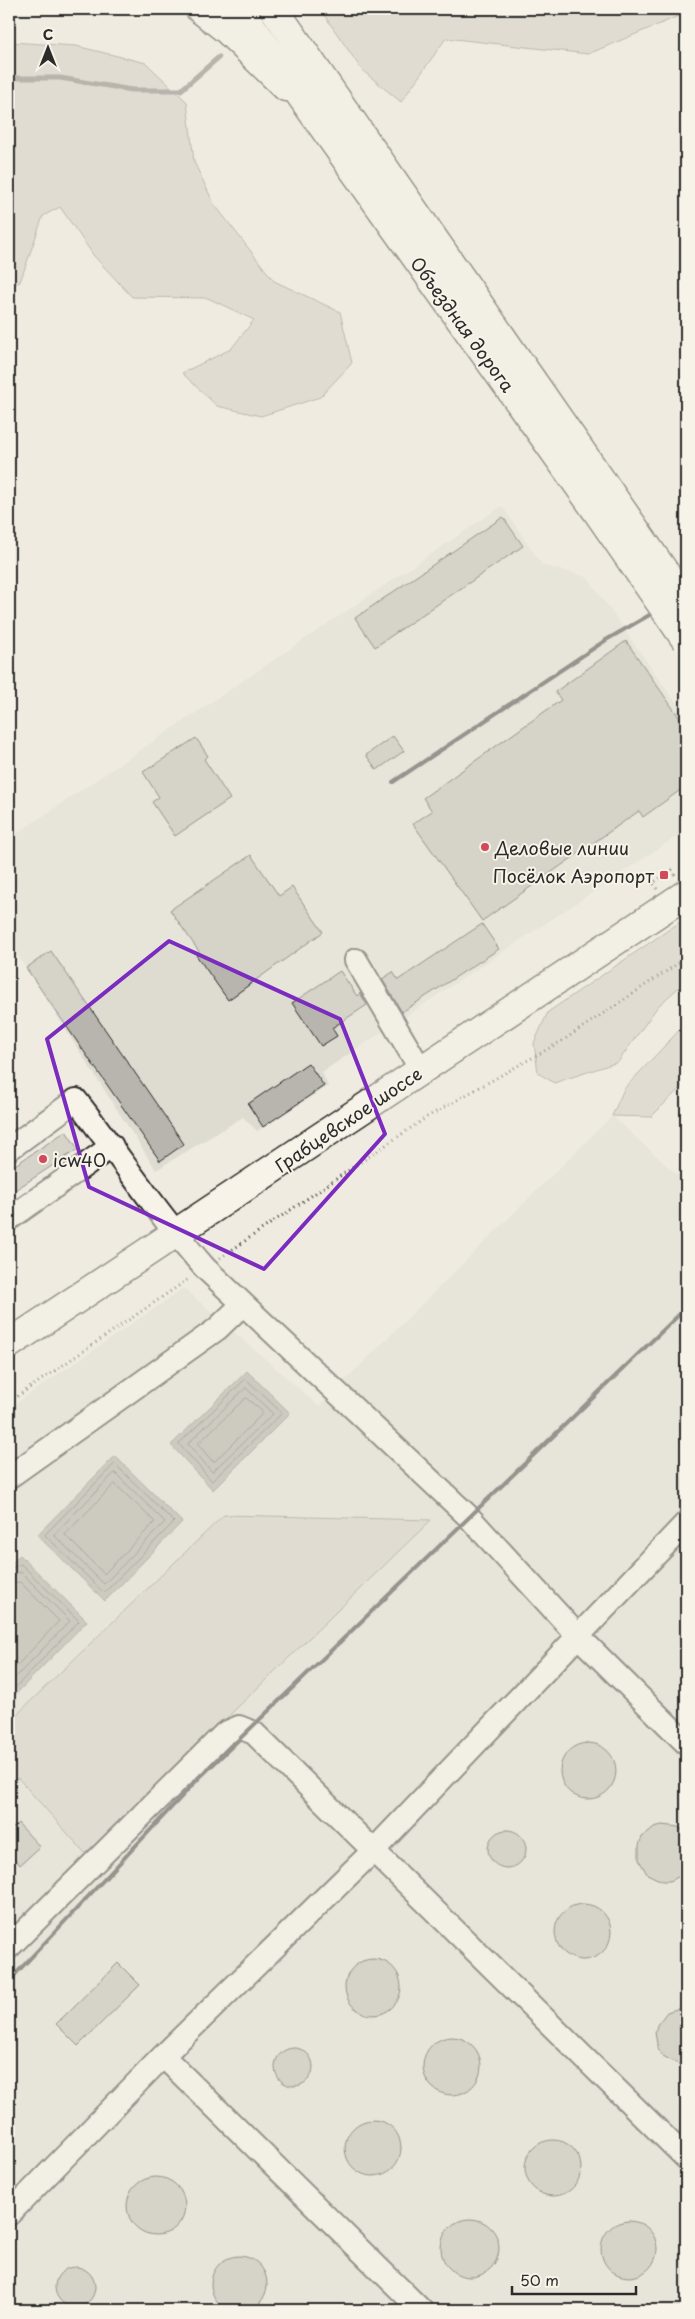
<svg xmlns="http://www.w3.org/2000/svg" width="695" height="2319" font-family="'Playpen Sans',sans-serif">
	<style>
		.built { fill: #dedbd1 }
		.green { fill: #cfcbc2; stroke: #7d7b76 }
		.water { fill: #a4a29a; stroke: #74726e }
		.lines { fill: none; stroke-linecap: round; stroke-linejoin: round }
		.shore { stroke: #5b5b57; stroke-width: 1 }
		.stream { stroke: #74726e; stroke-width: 5 }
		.building { fill: #b8b5ae; stroke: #2b2b2b }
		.minor-casing { stroke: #2b2b2b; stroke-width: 26 }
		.major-casing { stroke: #2b2b2b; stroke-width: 31 }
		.highway-casing { stroke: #2b2b2b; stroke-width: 31 }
		.path { stroke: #2b2b2b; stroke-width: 3; stroke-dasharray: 1 4; stroke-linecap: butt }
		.minor { stroke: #f7f3e8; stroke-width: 22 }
		.major { stroke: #f7f3e8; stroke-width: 28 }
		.highway { stroke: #f7f3e8; stroke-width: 28 }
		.rail { stroke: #2b2b2b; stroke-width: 4 }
		.highway-bridge-casing { stroke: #2b2b2b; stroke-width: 31; stroke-linecap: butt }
		.highway-bridge { stroke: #f7f3e8; stroke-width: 28 }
		.marked { fill: none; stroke: #7b2cbf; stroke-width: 4; stroke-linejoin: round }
		.poi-dot { fill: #d1495b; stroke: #f7f3e8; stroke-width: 2 }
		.labels { text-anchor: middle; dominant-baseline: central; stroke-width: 4; stroke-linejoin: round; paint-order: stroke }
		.street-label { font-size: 18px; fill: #2b2b2b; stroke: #f7f3e8 }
		.poi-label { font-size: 18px; fill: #2b2b2b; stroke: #f7f3e8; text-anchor: start }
	</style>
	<rect width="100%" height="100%" fill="#efebe0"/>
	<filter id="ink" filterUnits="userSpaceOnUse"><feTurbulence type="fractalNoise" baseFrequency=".02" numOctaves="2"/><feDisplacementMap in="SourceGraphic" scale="10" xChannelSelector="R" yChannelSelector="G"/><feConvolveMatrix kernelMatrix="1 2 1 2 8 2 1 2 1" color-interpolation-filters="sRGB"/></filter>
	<g filter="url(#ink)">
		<path class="built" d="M 502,506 L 542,565 L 587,577 L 686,717 L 686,830 L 322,1072 L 328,1086 L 257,1131 L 243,1117 L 156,1170 L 9,942 L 9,839 Z
			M 612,1116 L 686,1183 L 686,2310 L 9,2310 L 9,1782 L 18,1778 L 86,1853 L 224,1515 L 9,1722 L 9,1408 L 184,1288 L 319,1406 Z"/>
		<path class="green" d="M 320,9 L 686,9 L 686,13 L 588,54 L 446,38 L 401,102 L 362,70 Z
			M 9,42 L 76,46 L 146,63 L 187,102 L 194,162 L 214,204 L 274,281 L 340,312 L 352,363 L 320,397 L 261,416 L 217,406 L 182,373 L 231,349 L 254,320 L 208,298 L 132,297 L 94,256 L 60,207 L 43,216 L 20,282 L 9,286 Z
			M 686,918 L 686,981 L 658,1006 L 618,1062 L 554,1083 L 538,1073 L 534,1043 L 548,1012 Z
			M 686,1023 L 686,1082 L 651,1117 L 612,1116 L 624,1089 Z
			M 224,1515 L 431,1520 L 86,1854 L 18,1778 L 9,1782 L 9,1722 Z"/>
		<path class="water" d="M 247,1371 L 290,1413 L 213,1490 L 171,1445 Z
			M 115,1456 L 182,1522 L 105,1601 L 37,1535 Z
			M 20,1555 L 87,1621 L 10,1700 L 9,1566 Z"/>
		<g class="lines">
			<path class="shore" d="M 246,1379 L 282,1413 L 212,1481 L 179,1444 Z
				M 246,1388 L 273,1414 L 212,1472 L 188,1444 Z
				M 246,1398 L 262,1411 L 262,1414 L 215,1461 L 212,1461 L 198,1444 Z
				M 115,1464 L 174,1522 L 104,1593 L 45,1535 Z
				M 115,1473 L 165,1522 L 104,1584 L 54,1535 Z
				M 115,1484 L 155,1522 L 104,1574 L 65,1535 Z
				M 9,1569 L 21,1564 L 79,1621 L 9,1694
				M 9,1576 L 21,1572 L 70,1621 L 9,1684
				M 9,1583 L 20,1582 L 59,1621 L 9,1674"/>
			<path class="stream" d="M 9,78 L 60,78 L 132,90 L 181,90 L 219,57"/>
		</g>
		<path class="building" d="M 503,517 L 523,546 L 375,647 L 355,618 Z
			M 626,641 L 686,727 L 686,786 L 643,817 L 639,811 L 482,921 L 413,824 L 432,811 L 423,798 L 561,700 L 555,692 Z
			M 393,736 L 404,751 L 377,770 L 366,755 Z
			M 196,738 L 208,756 L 204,759 L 230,799 L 175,836 L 152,802 L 159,797 L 143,772 Z
			M 251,855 L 279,896 L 292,887 L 323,932 L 228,1000 L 196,955 L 200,953 L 170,910 Z
			M 482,924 L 499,949 L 402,1012 L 382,979 L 393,972 L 398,980 Z
			M 51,951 L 184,1144 L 160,1161 L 26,968 Z
			M 340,971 L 357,996 L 360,993 L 367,1005 L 332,1028 L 337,1036 L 321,1046 L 292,1003 Z
			M 308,1063 L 324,1086 L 263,1127 L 248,1104 Z
			M 66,1131 L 78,1149 L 9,1194 L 9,1169 Z
			M560 1771a28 28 0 1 1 56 0a28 28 0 1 1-56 0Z
			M 18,1823 L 40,1847 L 20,1865 L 9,1853 L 9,1832 Z
			M 662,1825 L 678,1827 L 686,1832 L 686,1873 L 670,1881 L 662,1881 L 647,1874 L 639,1860 L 639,1845 L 642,1837 L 654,1827 Z
			M488 1849a19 19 0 1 1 38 0a19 19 0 1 1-38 0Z
			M555 1932a28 28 0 1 1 56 0a28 28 0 1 1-56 0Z
			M345 1987a28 28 0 1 1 56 0a28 28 0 1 1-56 0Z
			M 118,1963 L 140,1985 L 78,2046 L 56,2024 Z
			M 686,2006 L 686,2065 L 678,2064 L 663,2056 L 658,2049 L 655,2033 L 657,2025 L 667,2012 Z
			M423 2066a29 29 0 1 1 58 0a29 29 0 1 1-58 0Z
			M275 2067a19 19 0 1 1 38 0a19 19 0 1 1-38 0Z
			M345 2148a28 28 0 1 1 56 0a28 28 0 1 1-56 0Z
			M525 2168a28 28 0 1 1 56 0a28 28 0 1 1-56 0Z
			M127 2206a29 29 0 1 1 58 0a29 29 0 1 1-58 0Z
			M441 2248a29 29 0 1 1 58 0a29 29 0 1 1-58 0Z
			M601 2249a28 28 0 1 1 56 0a28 28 0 1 1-56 0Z
			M211 2284a28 28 0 1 1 56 0a28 28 0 1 1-56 0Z
			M55 2287a20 20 0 1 1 40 0a20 20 0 1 1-40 0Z"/>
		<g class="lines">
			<g class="minor-casing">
				<path id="minor" d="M 356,960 L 421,1070
					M 9,1149 L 76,1100 C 120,1156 158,1215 205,1268 L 468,1516 L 578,1636 L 686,1743
					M 9,1219 L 112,1146
					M 9,1477 L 217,1329 L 242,1305
					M 9,1947 L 225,1733 L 239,1727 L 254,1733 L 686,2158
					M 163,2056 L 421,2310
					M 9,2214 L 163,2056 L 373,1851 L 686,1523"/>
			</g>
			<g class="major-casing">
				<path id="major" d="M 200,9 L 227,30 L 286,87
					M 9,1344 L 686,894"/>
			</g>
			<g class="highway-casing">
				<path id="highway" d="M 239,9 L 594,507
					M 274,9 L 610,493"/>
			</g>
			<path class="path" d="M 657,889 L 653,883 L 672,870 L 675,875
				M 220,1258 L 427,1117 L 562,1041 L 686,958
				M 9,1402 L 190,1278"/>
			<use href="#minor" class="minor"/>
			<use href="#major" class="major"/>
			<use href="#highway" class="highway"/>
			<path class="rail" d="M 393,782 L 606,640 L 686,594
				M 9,1981 L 200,1777 L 686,1308"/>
			<g class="highway-bridge-casing">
				<path id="highway-bridge" d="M 610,493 L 686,603
					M 594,507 L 686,640"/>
			</g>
			<use href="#highway-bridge" class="highway-bridge"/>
		</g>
	</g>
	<path d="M0 0H695V2319H0ZM 169,941 L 340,1019 L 385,1134 L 264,1269 L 89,1187 L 47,1039 Z" fill="#efebe0" fill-opacity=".55" fill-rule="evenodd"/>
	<path class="marked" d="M 169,941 L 340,1019 L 385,1134 L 264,1269 L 89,1187 L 47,1039 Z"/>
	<g class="poi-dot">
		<circle cx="485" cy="847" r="5"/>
		<rect x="659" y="870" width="10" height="10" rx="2.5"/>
		<circle cx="43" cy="1159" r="5"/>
	</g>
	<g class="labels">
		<g class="street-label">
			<text transform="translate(463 324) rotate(54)">Объездная дорога</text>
			<text transform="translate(348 1119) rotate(-34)">Грабцевское шоссе</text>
		</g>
		<g class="poi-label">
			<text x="495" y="847">Деловые линии</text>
			<text x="654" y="875" text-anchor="end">Посёлок Аэропорт</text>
			<text x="53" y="1159">icw40</text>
		</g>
	</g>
	<rect width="695" height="2319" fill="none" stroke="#f7f3e8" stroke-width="30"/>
	<rect x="15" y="15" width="665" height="2289" fill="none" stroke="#2b2b2b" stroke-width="2" filter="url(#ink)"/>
	<g transform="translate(48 48)" stroke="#f7f3e8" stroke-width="4" paint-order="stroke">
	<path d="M0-4L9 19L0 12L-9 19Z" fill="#2b2b2b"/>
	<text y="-8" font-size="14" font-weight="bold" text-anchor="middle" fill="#2b2b2b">С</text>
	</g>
	<path d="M512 2286v8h124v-8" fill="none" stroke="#2b2b2b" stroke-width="2.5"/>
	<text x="520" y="2286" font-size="15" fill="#2b2b2b" stroke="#f7f3e8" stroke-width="4" paint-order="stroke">50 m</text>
</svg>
